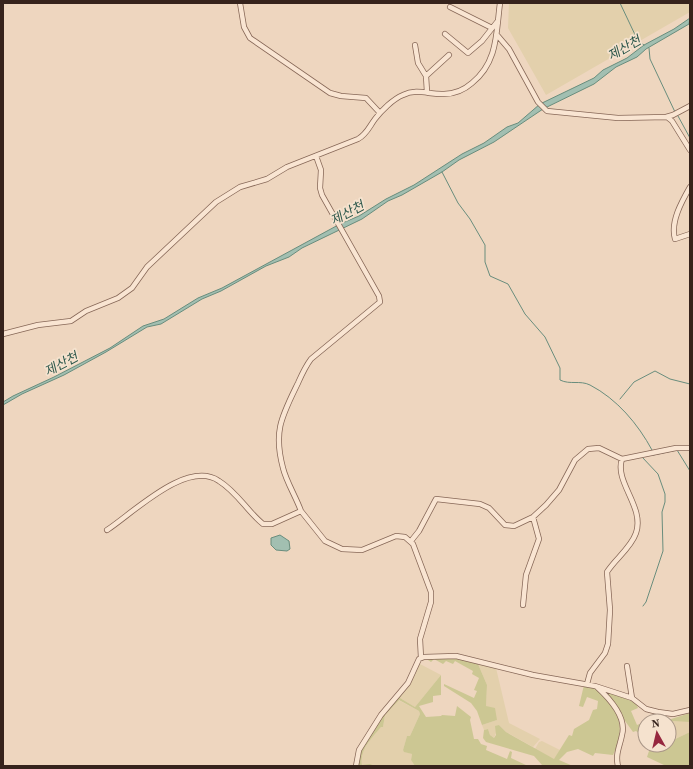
<svg xmlns="http://www.w3.org/2000/svg" width="693" height="769" font-family="'Source Serif 4','Noto Sans KR',serif">
	<style>
		.farmland { fill: #e3d0ac }
		.green { fill: #ccc793 }
		.water { fill: #a2bfb1; stroke: #698d7d }
		.lines { fill: none; stroke-linecap: round; stroke-linejoin: round }
		.stream { stroke: #698d7d; stroke-width: 1 }
		.minor-casing { stroke: #866757; stroke-width: 6 }
		.minor { stroke: #f9e5d2; stroke-width: 4.5 }
		.labels { text-anchor: middle; dominant-baseline: central; stroke-width: 3.5; stroke-linejoin: round; paint-order: stroke }
		.water-label { font-size: 13px; font-style: italic; fill: #2b564a; stroke: #f5e2ce }
	</style>
	<rect width="100%" height="100%" fill="#eed6bf"/>
	<path class="farmland" d="M 509,3 L 690,3 L 690,12 L 546,95 L 508,28 Z
		M 420,664 L 441,675 L 415,707 L 400,698 L 418,665 Z
		M 478,664 L 496,668 L 509,723 L 540,739 L 533,747 L 506,732 L 499,725 L 494,738 L 490,735 L 488,729 L 484,730 L 482,725 L 497,720 L 486,706 L 487,685 Z
		M 398,700 L 419,711 L 420,714 L 410,736 L 407,736 L 403,750 L 405,752 L 412,754 L 411,760 L 415,766 L 362,765 L 361,755 L 363,751 L 372,737 L 381,727 L 383,727 L 385,715 Z
		M 687,720 L 690,722 L 690,732 L 669,742 L 669,723 L 673,721 Z
		M 542,741 L 560,750 L 554,760 L 535,749 L 539,742 Z"/>
	<path class="green" d="M 451,656 L 478,664 L 487,685 L 486,706 L 495,708 L 497,720 L 482,725 L 477,711 L 471,703 L 444,686 L 444,684 L 474,698 L 477,691 L 474,690 L 479,678 L 472,674 L 473,671 L 455,661 L 453,664 L 446,661 L 443,664 L 434,659 L 431,662 L 425,658 Z
		M 441,675 L 441,695 L 433,696 L 433,702 L 419,706 L 426,717 L 441,716 L 442,715 L 455,716 L 457,706 L 471,717 L 470,720 L 474,739 L 478,739 L 481,744 L 487,746 L 486,750 L 507,759 L 510,751 L 512,752 L 511,758 L 528,766 L 415,766 L 411,760 L 412,754 L 404,752 L 403,750 L 407,736 L 410,736 L 420,714 L 419,711 L 399,700 L 385,715 L 383,727 L 381,727 C 372,738 359,750 362,765 L 370,764 L 375,766 L 357,766 C 362,738 384,713 403,692 L 400,698 L 415,707 Z
		M 584,685 C 594,687 598,690 605,697 C 622,715 624,734 613,755 L 595,753 L 593,756 L 578,749 L 567,752 L 559,760 L 573,766 L 542,765 L 534,756 L 486,742 L 483,738 L 484,730 L 488,729 L 490,735 L 494,738 L 496,735 L 495,726 L 499,725 L 506,732 L 554,759 L 569,735 L 572,736 L 574,729 L 589,720 L 593,710 L 597,709 L 598,701 L 587,697 L 583,707 L 579,706 Z
		M 602,689 L 636,703 L 638,708 L 631,711 L 637,725 L 642,723 L 645,729 L 644,737 L 636,731 L 633,732 Z
		M 690,713 L 690,722 L 674,721 L 669,723 L 669,721 L 665,721 Z
		M 690,732 L 690,766 L 666,766 L 647,757 L 651,745 L 669,745 L 669,742 Z"/>
	<path class="water" d="M 690,18 L 689,24 L 646,49 L 637,57 L 616,67 L 594,84 L 543,109 L 494,142 L 459,160 L 442,172 L 402,195 L 388,201 L 362,219 L 302,248 L 289,257 L 266,266 L 221,291 L 202,299 L 161,324 L 147,327 L 106,352 L 64,375 L 22,394 L 3,405 L 3,402 L 13,396 L 54,377 L 110,348 L 143,326 L 164,319 L 198,298 L 222,288 L 340,224 L 359,216 L 386,199 L 414,185 L 462,154 L 484,143 L 507,127 L 518,123 L 540,104 L 594,78 L 603,70 L 627,58 L 644,45 L 674,29 Z
		M 280,535 L 289,541 L 290,549 L 287,551 L 276,550 L 271,545 L 271,538 Z"/>
	<g class="lines">
		<path class="stream" d="M 620,3 L 638,41 L 644,45
			M 649,48 L 650,59 L 675,112
			M 678,116 L 690,138
			M 442,172 L 458,203 L 470,219 L 485,245 L 485,262 L 490,276 L 508,284 L 525,314 L 545,337 L 560,368 L 560,380 C 570,385 580,380 590,385 C 617,399 638,424 652,450
			M 620,399 L 634,382 L 655,371 L 670,379 L 690,384
			M 653,455 L 677,450 L 690,471
			M 642,457 L 658,474 L 665,494 L 665,502 L 662,512 L 663,551 L 646,602 L 643,606"/>
		<g class="minor-casing">
			<path id="minor" d="M 240,3 L 244,27 L 250,38 L 330,93 L 341,96 L 366,98 L 380,113
				M 450,7 L 492,28
				M 445,34 L 468,53 L 482,41 L 497,22
				M 497,35 L 509,49 L 538,102 L 547,111 L 618,118 L 667,117 L 672,121 L 690,150
				M 415,45 L 418,63 L 426,76 L 427,92
				M 426,76 L 449,55
				M 666,117 L 673,115 L 690,106
				M 690,187 C 682,201 670,222 675,239 L 690,234
				M 3,334 L 38,325 L 71,321 L 86,311 L 118,298 L 132,288 L 147,267 L 216,202 L 240,187 L 267,179 L 287,167 L 358,139 C 367,134 369,127 375,119 C 381,111 393,99 403,95 C 417,88 430,95 444,94 C 455,94 464,90 472,83 C 498,62 496,33 500,3
				M 301,511 C 296,497 286,481 283,468 C 273,431 282,416 298,383 C 302,374 305,367 311,359 L 380,302 L 379,296 L 322,195 L 320,188 L 321,170 L 316,156
				M 107,530 C 133,513 187,459 219,481 C 237,492 247,511 263,524 L 272,524 L 301,511 L 325,541 L 342,549 L 362,550 L 396,536 L 405,537 L 413,544 L 431,592 L 431,602 L 420,639 L 421,658
				M 411,541 L 419,531 L 436,499 L 480,504 L 489,508 L 505,525 L 514,526 L 533,517 L 546,505 L 559,490 L 575,460 L 588,449 L 599,448 L 622,459 L 676,448 L 690,448
				M 523,605 L 526,575 L 539,539 L 533,517
				M 627,666 L 632,698
				M 587,684 L 590,673 L 605,653 L 608,644 L 610,610 L 607,572 C 615,559 631,548 636,533 C 645,507 614,482 622,459
				M 597,687 C 609,698 627,717 622,735 C 620,746 615,754 618,766
				M 356,766 L 359,750 L 381,715 L 408,683 L 419,659 L 424,657 L 456,656 L 533,675 L 595,686 L 632,698 L 646,709 L 658,712 L 673,714 L 690,710"/>
		</g>
		<use href="#minor" class="minor"/>
	</g>
	<g class="labels">
		<g class="water-label">
			<text transform="translate(624 48) rotate(-30)">제산천</text>
			<text transform="translate(347 213) rotate(-28)">제산천</text>
			<text transform="translate(61 364) rotate(-28)">제산천</text>
		</g>
	</g>
	<rect width="693" height="769" fill="none" stroke="#36231c" stroke-width="8"/>
	<g transform="translate(657 733) rotate(352)"><circle r="19" fill="#f5e2ce" stroke="#a99687"/>
	<path d="M0-3L7 15L0 10L-7 15Z" fill="#96273e"/>
	<text y="-6" font-size="11" font-weight="bold" text-anchor="middle" fill="#36231c">N</text>
	</g>
</svg>
